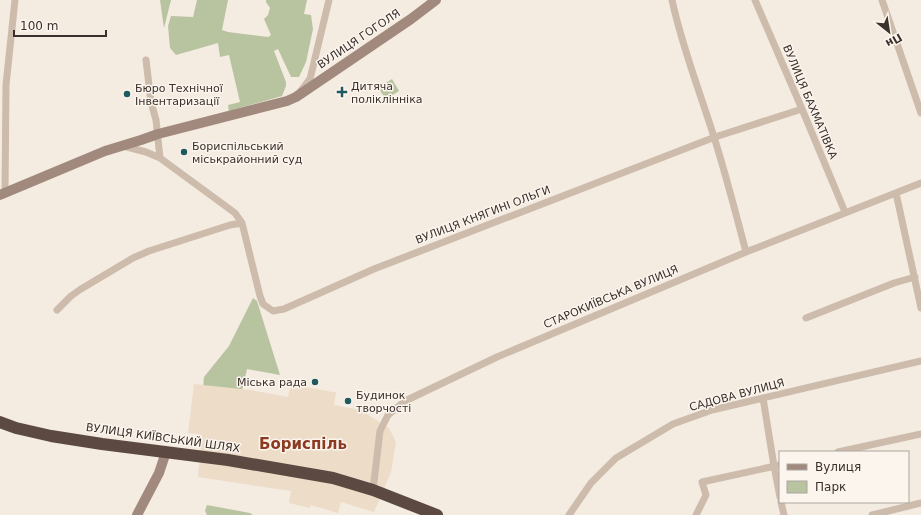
<svg xmlns="http://www.w3.org/2000/svg" width="921" height="515" font-family="'DejaVu Sans',sans-serif">
	<style>
		.green { fill: #b8c4a0 }
		.plaza { fill: #ecdcc8 }
		.lines { fill: none; stroke-linecap: round; stroke-linejoin: round }
		.street { stroke: #cdbbac; stroke-width: 7 }
		.secondary { stroke: #a18a7d; stroke-width: 10 }
		.highway { stroke: #5c4a42; stroke-width: 12 }
		.poi-dot { fill: #1f5a5e; stroke: #fbf5ee; stroke-width: 1.5 }
		.labels { text-anchor: middle; dominant-baseline: central; stroke-width: 3; stroke-linejoin: round; paint-order: stroke }
		.street-label { font-size: 11px; fill: #3b302b; stroke: #fbf5ee }
		.poi-label { font-size: 11px; fill: #3b302b; stroke: #fbf5ee; text-anchor: start }
		.district-label { font-size: 15px; font-weight: bold; fill: #8c3b22; stroke: #fbf5ee }
	</style>
	<rect width="100%" height="100%" fill="#f4ebe1"/>
	<path class="green" d="M 160,0 L 171,0 L 164,28 Z
		M 197,0 L 228,0 L 222,30 L 228,32 L 268,37 L 271,35 L 264,19 L 268,15 L 270,8 L 266,2 L 266,0 L 307,0 L 304,14 L 311,15 L 313,29 L 306,62 L 299,77 L 291,77 L 278,49 L 274,51 L 286,82 L 286,86 L 282,96 L 229,111 L 228,105 L 240,102 L 229,55 L 220,57 L 218,43 L 176,55 L 170,48 L 168,26 L 171,16 L 193,17 Z
		M 392,79 L 399,91 L 386,99 L 378,88 Z
		M 253,298 L 257,301 L 280,375 L 247,369 L 241,395 L 203,389 L 204,377 L 229,346 Z
		M 207,505 L 250,513 L 253,515 L 207,515 L 205,511 Z"/>
	<path class="plaza" d="M 194,384 L 250,390 L 288,397 L 291,384 L 332,392 L 336,392 L 334,405 L 360,410 L 389,428 L 396,442 L 391,472 L 374,512 L 341,502 L 338,513 L 311,505 L 310,508 L 289,503 L 291,491 L 198,477 L 202,435 L 188,433 Z"/>
	<g class="lines">
		<path class="street" d="M 672,0 C 682,47 700,92 714,137 C 726,175 736,214 746,252
			M 755,0 L 802,109 L 845,212
			M 882,0 L 921,113
			M 146,60 L 151,102 L 156,120 L 160,158
			M 300,92 L 310,79 L 329,0
			M 123,146 L 146,152 L 160,158 L 235,213 L 242,223 L 260,296 L 263,304 L 273,311 L 284,309 L 374,269 L 715,137 L 802,109
			M 5,193 L 6,85 L 15,0
			M 896,193 L 921,308
			M 57,310 L 71,296 L 81,289 L 133,258 L 149,251 L 230,225 L 242,223
			M 806,318 L 894,283 L 915,277
			M 763,398 L 774,466 L 780,497
			M 838,452 L 921,434
			M 373,490 L 380,431 L 388,415 L 405,401 L 497,357 L 746,252 L 921,183
			M 781,502 L 784,515
			M 569,515 L 591,483 L 616,458 L 673,424 L 712,410 L 921,361
			M 696,515 L 706,495 L 702,482 L 780,465
			M 872,515 L 921,503"/>
		<path class="secondary" d="M 0,195 L 105,151 L 141,140 L 158,134 L 287,101 L 296,97 L 411,19 L 436,0
			M 137,515 L 159,473 L 166,452"/>
		<path class="highway" d="M 0,422 L 16,428 L 51,436 L 102,444 L 228,460 L 333,478 L 373,490 L 437,515"/>
	</g>
	<g class="poi-dot">
		<path d="M340 86h4v4h4v4h-4v4h-4v-4h-4v-4h4z"/>
		<circle cx="127" cy="94" r="4"/>
		<circle cx="184" cy="152" r="4"/>
		<circle cx="315" cy="382" r="4"/>
		<circle cx="348" cy="401" r="4"/>
	</g>
	<g class="labels">
		<g class="street-label">
			<text transform="translate(359 39) rotate(-34)">ВУЛИЦЯ ГОГОЛЯ</text>
			<text transform="translate(810 102) rotate(67)">ВУЛИЦЯ БАХМАТІВКА</text>
			<text transform="translate(483 215) rotate(-21)">ВУЛИЦЯ КНЯГИНІ ОЛЬГИ</text>
			<text transform="translate(611 297) rotate(-23)">СТАРОКИЇВСЬКА ВУЛИЦЯ</text>
			<text transform="translate(737 395) rotate(-15)">САДОВА ВУЛИЦЯ</text>
			<text transform="translate(163 438) rotate(8)">ВУЛИЦЯ КИЇВСЬКИЙ ШЛЯХ</text>
		</g>
		<g class="poi-label">
			<text x="351" y="86">Дитяча<tspan x="351" dy="13">поліклінніка</tspan></text>
			<text x="135" y="88">Бюро Технічної<tspan x="135" dy="13">Інвентаризації</tspan></text>
			<text x="192" y="146">Бориспільський<tspan x="192" dy="13">міськрайонний суд</tspan></text>
			<text x="307" y="382" text-anchor="end">Міська рада</text>
			<text x="356" y="395">Будинок<tspan x="356" dy="13">творчості</tspan></text>
		</g>
		<g class="district-label">
			<text x="303" y="444">Бориспіль</text>
		</g>
	</g>
	<rect x="779" y="451" width="130" height="52" fill="#fbf5ee" stroke="#aea6a0"/>
	<rect x="787" y="464" width="20" height="6" fill="#a18a7d" stroke="#aea6a0"/>
	<text x="815" y="471" font-size="12" fill="#3b302b">Вулиця</text>
	<rect x="787" y="481" width="20" height="12" fill="#b8c4a0" stroke="#aea6a0"/>
	<text x="815" y="491" font-size="12" fill="#3b302b">Парк</text>
	<g transform="translate(889 32) rotate(150)" stroke="#fbf5ee" stroke-width="3" paint-order="stroke">
	<path d="M0-3L7 15L0 10L-7 15Z" fill="#3b302b"/>
	<text y="-6" font-size="11" font-weight="bold" text-anchor="middle" fill="#3b302b">Пн</text>
	</g>
	<path d="M14 30v6h92v-6" fill="none" stroke="#3b302b" stroke-width="2"/>
	<text x="20" y="30" font-size="12" fill="#3b302b" stroke="#fbf5ee" stroke-width="3" paint-order="stroke">100 m</text>
</svg>
